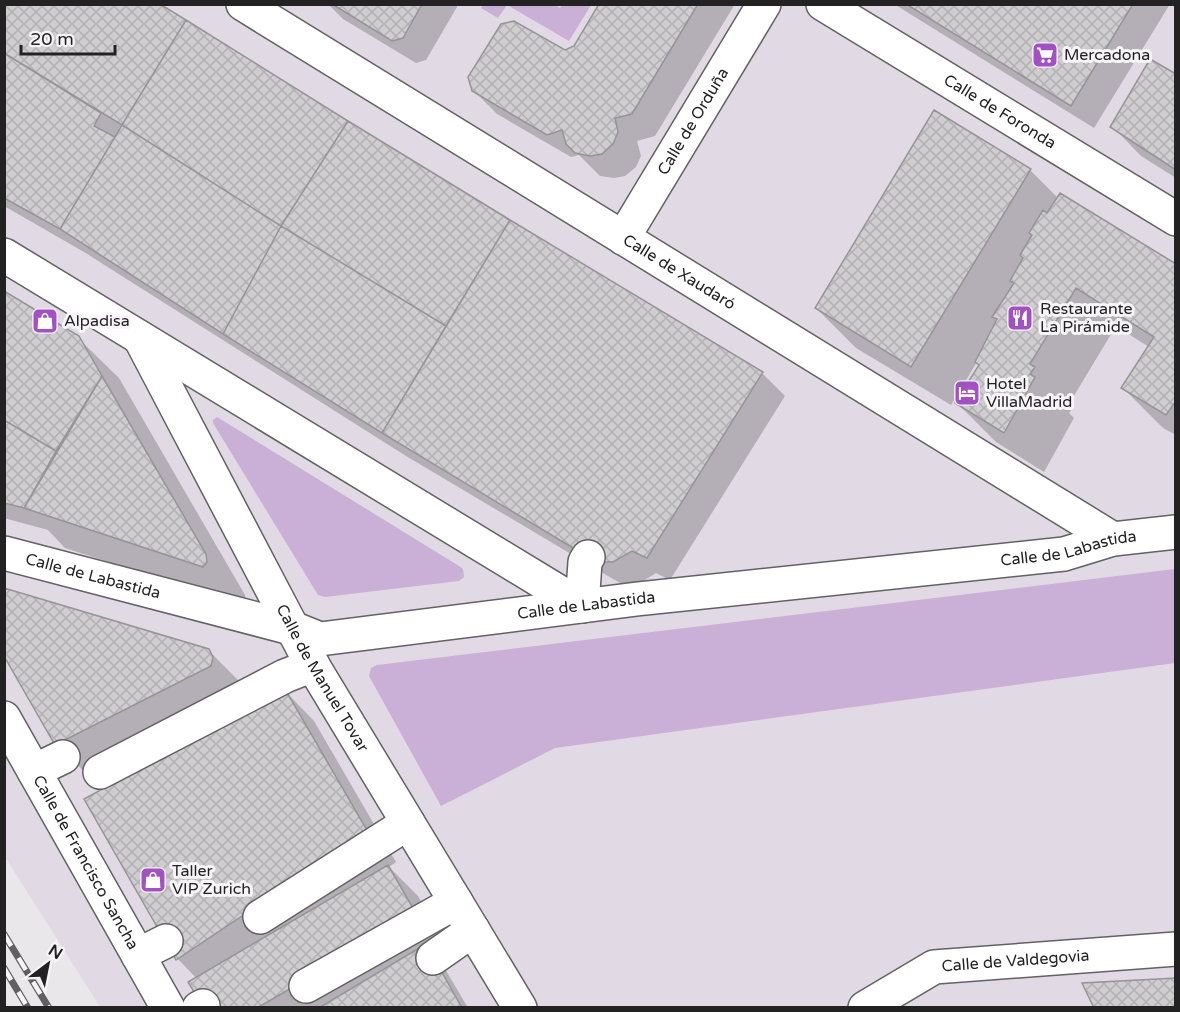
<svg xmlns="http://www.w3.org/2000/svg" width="1180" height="1012" font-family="'Varela Round',sans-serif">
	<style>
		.built { fill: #e1dae4 }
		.green { fill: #caafd7 }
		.shadow { fill: #0003 }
		.building { fill: url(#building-cross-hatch); stroke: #969497; stroke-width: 1.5 }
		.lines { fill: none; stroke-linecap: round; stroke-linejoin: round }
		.minor-casing { stroke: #636164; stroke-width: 36 }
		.minor { stroke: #fff; stroke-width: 33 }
		.rail-casing { stroke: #615f61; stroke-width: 7 }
		.rail { stroke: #f7f5f8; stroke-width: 4.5; stroke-dasharray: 14; stroke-linecap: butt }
		.labels { text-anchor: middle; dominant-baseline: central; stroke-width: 6; stroke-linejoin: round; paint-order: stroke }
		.poi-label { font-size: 16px; fill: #232223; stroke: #f7f5f8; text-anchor: start }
		.street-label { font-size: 16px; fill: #232223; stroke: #f7f5f8 }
	</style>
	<defs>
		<pattern id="building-cross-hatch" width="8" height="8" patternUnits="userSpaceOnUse" patternTransform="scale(1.5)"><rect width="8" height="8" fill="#cfcdd0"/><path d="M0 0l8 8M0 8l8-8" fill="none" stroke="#b1b0b2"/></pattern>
	</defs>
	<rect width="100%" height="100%" fill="#eae7eb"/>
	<path class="built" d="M 5,5 L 1175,5 L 1175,1007 L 100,1007 L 5,857 Z"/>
	<path class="green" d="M 483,5 L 554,4 L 560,8 L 562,5 L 591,5 L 569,41 L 507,5 L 498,18 L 481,8 Z
		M 217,417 L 459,566 L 463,569 L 464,577 L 459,581 L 325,597 L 318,595 L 213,423 L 213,420 Z
		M 1175,569 L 1175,663 L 555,748 L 441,806 L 369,676 L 371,668 L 377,665 Z"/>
	<path class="shadow" d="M 4,4 L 157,4 L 762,373 L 785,396 L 670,580 L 656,573 L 637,585 L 624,585 L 613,579 L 406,456 L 84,252 L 4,206 Z
		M 328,4 L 457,4 L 457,7 L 426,60 L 416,63 L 343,19 Z
		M 601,4 L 735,4 L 655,136 L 637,141 L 641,156 L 636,167 L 625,176 L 614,178 L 600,176 L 579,155 L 571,157 L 497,114 L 474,91 L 575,47 Z
		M 894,4 L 1170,4 L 1094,128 Z
		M 1176,76 L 1176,178 L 1141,156 L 1112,126 Z
		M 1030,170 L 1058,198 L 1176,265 L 1176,435 L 1163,428 L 1123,388 L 1149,347 L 1116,326 L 1069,404 L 1073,408 L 1069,413 L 1074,418 L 1044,472 L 996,442 L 957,403 L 980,365 L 977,362 L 951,405 L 856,348 L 816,308 Z
		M 4,293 L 78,338 L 119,378 L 245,595 L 246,602 L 243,605 L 65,548 L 48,530 L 4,518 Z
		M 208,650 L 248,690 L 96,783 L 56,744 Z
		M 285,691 L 314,721 L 396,862 L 389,867 L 418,896 L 446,945 L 441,962 L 468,1008 L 205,1008 L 197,979 L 178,959 L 86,799 Z"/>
	<path class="building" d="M 4,4 L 160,4 L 186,20 L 122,125 L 4,53 Z
		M 332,4 L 422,4 L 403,38 L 392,41 Z
		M 599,4 L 698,4 L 632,114 L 615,118 L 618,132 L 613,144 L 602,154 L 590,156 L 575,153 L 566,144 L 562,130 L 547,135 L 472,91 L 468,77 L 501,24 L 514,21 L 565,50 L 574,46 Z
		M 906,4 L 1133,4 L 1071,106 Z
		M 186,20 L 348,121 L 281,226 L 122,125 Z
		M 4,53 L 101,113 L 94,126 L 115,137 L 60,229 L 4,198 Z
		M 1150,59 L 1176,74 L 1176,170 L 1110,127 Z
		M 934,110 L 1031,169 L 911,367 L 815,308 Z
		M 348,121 L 510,220 L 446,326 L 281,226 Z
		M 122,125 L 281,226 L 223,334 L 60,229 Z
		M 1060,193 L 1176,264 L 1176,401 L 1166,415 L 1121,388 L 1154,337 L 1076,288 L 1030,364 L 1035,367 L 1030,374 L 1035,377 L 1004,433 L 955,403 L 979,365 L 975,362 L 997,319 L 992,317 L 1014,283 L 1010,281 L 1023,258 L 1020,255 L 1032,235 L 1029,233 L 1043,210 L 1047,213 Z
		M 510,220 L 763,372 L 647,558 L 632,551 L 613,562 L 600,562 L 588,557 L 382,433 Z
		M 281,226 L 446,326 L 382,433 L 223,334 Z
		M 4,291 L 79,336 L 102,376 L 56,451 L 4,420 Z
		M 102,376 L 206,554 L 207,562 L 203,567 L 24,508 Z
		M 4,420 L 56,451 L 24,508 L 4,503 Z
		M 4,588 L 209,649 L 213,657 L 211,666 L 55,745 L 4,656 Z
		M 285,689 L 368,832 L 176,960 L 84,799 Z
		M 388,865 L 417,915 L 257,1008 L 204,1008 L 188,982 Z
		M 426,944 L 462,1008 L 323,1008 L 322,1006 Z
		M 1176,978 L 1176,1008 L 1094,1008 L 1082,983 Z"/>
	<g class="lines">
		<g class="minor-casing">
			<g id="minor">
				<path id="s1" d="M 243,4 L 1113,539"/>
				<path id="s2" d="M 823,4 L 1176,219"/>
				<path id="s3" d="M 623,238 L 764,4"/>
				<path d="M 4,255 L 582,606 L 585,562 L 588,557"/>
				<path id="s4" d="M 140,338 L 306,654 L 520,1008"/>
				<path id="s5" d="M 4,553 L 295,629 L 320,639 L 637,599 L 1064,554 L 1113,539 L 1176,532"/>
				<path id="s6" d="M 4,718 L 168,1008"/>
				<path d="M 34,771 L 63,757"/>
				<path d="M 100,772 L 285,676 L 313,665"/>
				<path d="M 260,917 L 408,823"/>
				<path d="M 138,955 L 166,941"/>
				<path d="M 433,958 L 473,930"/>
				<path d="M 306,986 L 456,902"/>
				<path d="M 199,1008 L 203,1006"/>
				<path id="s7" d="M 865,1008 L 934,967 L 1176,949"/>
			</g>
		</g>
		<use href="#minor" class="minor"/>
		<g class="rail-casing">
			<path id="rail" d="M 4,934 L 49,1008
				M 4,968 L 28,1008"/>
		</g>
		<use href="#rail" class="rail"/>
	</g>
	<defs>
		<g id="supermarket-square" transform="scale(1.35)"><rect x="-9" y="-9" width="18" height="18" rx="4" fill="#a151c2" stroke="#f7f5f8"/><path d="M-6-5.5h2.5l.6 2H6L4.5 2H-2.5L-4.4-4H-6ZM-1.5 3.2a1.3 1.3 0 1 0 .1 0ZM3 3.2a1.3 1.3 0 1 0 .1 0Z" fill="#fff"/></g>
		<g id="restaurant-square" transform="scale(1.35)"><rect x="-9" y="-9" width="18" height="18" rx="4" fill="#a151c2" stroke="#f7f5f8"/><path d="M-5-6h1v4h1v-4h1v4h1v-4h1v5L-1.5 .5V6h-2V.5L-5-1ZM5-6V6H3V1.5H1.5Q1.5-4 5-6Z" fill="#fff"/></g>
		<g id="shop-square" transform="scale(1.35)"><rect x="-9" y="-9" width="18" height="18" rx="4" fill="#a151c2" stroke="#f7f5f8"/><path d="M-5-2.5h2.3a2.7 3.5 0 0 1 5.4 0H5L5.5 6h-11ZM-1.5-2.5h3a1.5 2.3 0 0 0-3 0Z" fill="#fff"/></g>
		<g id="hotel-square" transform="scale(1.35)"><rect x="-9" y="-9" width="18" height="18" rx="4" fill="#a151c2" stroke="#f7f5f8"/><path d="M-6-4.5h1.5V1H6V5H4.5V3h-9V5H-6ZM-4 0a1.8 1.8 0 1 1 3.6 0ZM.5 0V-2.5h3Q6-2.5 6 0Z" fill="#fff"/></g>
	</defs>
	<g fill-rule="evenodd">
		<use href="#supermarket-square" x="1045" y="55"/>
		<use href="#restaurant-square" x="1020" y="318"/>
		<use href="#shop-square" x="45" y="321"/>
		<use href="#hotel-square" x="967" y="393"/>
		<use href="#shop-square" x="153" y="880"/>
	</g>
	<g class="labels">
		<g class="poi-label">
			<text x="1064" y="55">Mercadona</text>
			<text x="1040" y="309">Restaurante<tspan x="1040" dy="18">La Pirámide</tspan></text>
			<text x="64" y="321">Alpadisa</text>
			<text x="986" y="384">Hotel<tspan x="986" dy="18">VillaMadrid</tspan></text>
			<text x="172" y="871">Taller<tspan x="172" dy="18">VIP Zurich</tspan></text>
		</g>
		<g class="street-label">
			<text stroke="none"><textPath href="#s2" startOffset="207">Calle de Foronda</textPath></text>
			<text stroke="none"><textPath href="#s3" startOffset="136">Calle de Orduña</textPath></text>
			<text stroke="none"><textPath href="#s1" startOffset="512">Calle de Xaudaró</textPath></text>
			<text stroke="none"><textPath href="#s5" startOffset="1082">Calle de Labastida</textPath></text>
			<text stroke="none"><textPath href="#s5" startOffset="92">Calle de Labastida</textPath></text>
			<text stroke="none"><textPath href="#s5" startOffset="596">Calle de Labastida</textPath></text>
			<text stroke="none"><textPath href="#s4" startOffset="386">Calle de Manuel Tovar</textPath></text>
			<text stroke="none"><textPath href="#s6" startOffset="166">Calle de Francisco Sancha</textPath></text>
			<text stroke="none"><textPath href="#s7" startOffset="162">Calle de Valdegovia</textPath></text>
		</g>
	</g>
	<rect width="1180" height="1012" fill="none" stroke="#232223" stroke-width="12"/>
	<g transform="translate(48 964) rotate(32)" stroke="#f7f5f8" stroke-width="4.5" paint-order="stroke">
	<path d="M0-4.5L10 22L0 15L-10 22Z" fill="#232223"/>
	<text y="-9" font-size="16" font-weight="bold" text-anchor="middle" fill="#232223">N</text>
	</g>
	<path d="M21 45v9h94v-9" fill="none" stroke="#232223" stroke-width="3"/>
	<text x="30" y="45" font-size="18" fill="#232223" stroke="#f7f5f8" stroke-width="4.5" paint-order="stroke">20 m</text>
</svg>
